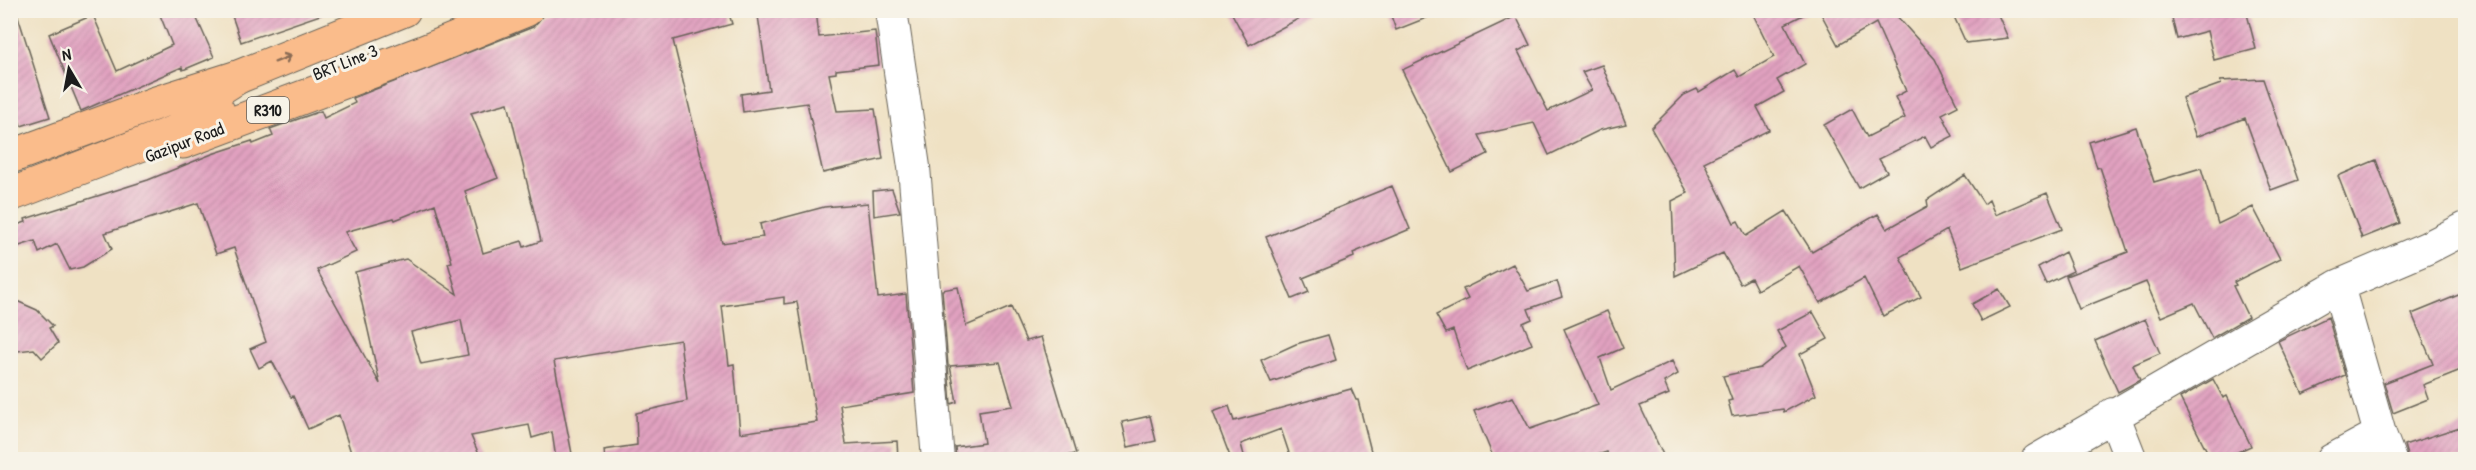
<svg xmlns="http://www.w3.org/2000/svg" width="2476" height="470" font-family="'Patrick Hand',sans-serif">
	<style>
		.building { fill: url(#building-hatch); fill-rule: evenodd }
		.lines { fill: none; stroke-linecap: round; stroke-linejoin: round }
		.minor-casing { stroke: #666156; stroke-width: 34 }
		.major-casing { stroke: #666156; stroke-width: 35 }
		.highway-casing { stroke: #666156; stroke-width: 35 }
		.minor { stroke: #fff; stroke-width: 32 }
		.major { stroke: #fabc8b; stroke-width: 33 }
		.highway { stroke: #fabc8b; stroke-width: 33 }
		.oneway { stroke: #8b6c54 }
		.labels { text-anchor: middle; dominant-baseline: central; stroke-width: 6; stroke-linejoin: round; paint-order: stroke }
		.shield { fill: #f7f3e8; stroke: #5e5c59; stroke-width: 1.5 }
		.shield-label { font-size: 16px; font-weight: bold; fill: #1c1c1c }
		.street-label { font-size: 18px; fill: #1c1c1c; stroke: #f7f3e8 }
	</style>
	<defs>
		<pattern id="building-hatch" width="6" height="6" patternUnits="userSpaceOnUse" patternTransform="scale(1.5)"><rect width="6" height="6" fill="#e1a1c0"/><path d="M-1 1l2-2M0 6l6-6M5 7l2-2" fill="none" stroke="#c08aa4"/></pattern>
	</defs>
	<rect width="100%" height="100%" fill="#f7f3e8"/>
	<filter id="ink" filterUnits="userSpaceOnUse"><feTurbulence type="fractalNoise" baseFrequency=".0167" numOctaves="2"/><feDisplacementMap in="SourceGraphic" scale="12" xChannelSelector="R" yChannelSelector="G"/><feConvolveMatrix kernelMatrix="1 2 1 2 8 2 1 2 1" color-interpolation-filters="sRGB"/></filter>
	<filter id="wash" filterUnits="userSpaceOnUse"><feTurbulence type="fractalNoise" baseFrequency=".008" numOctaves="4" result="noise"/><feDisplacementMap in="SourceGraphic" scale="24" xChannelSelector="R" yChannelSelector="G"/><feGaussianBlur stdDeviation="1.35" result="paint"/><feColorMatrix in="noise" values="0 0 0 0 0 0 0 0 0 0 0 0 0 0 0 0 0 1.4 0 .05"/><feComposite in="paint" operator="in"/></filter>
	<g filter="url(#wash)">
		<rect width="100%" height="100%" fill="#efe1c3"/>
		<g id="blocks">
			<path class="building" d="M 10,10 L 16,10 L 50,117 L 21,126 L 10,92 Z
				M 158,10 L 193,10 L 214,57 L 183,70 L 182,67 L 81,111 L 49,34 L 93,15 L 117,71 L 172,45 Z
				M 230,10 L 326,10 L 326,13 L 241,42 Z
				M 558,10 L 728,10 L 732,24 L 673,40 L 722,243 L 763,237 L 760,224 L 824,207 L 868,203 L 878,298 L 906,294 L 914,393 L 840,405 L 846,444 L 897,441 L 898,459 L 605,459 L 604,450 L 637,445 L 636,413 L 687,401 L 680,340 L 554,361 L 573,459 L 556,459 L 552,432 L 532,438 L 529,425 L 471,436 L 481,459 L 353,459 L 339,415 L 308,429 L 293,396 L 291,397 L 272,361 L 259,368 L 250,349 L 266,342 L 234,248 L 216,254 L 198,203 L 105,233 L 112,249 L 83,267 L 70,270 L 57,244 L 39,253 L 35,241 L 10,249 L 10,227 L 26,222 L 25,219 L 148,180 L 212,154 L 252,141 L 253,144 L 273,136 L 270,129 L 321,111 L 324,118 L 355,103 L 353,98 L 533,27 L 543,15 ZM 508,103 L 541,241 L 524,247 L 522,241 L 483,253 L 465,191 L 498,178 L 471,113 ZM 435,204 L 452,262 L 448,263 L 457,294 L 406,259 L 355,272 L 380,384 L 317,270 L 356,252 L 345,232 L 394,218 L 395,220 ZM 784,297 L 784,304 L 797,302 L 817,422 L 740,433 L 734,364 L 729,365 L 722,306 ZM 461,320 L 468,355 L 421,364 L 411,332 Z
				M 816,10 L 819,37 L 875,31 L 879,65 L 836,70 L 836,73 L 829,74 L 837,111 L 875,109 L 883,159 L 823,173 L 807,103 L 743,112 L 741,94 L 769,90 L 758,16 Z
				M 1230,10 L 1315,10 L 1249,45 Z
				M 1389,10 L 1443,10 L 1444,11 L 1396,30 Z
				M 1751,10 L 1813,10 L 1785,24 L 1805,64 L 1777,80 L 1784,92 L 1757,107 L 1769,130 L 1704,162 L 1734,223 L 1738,221 L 1746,236 L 1786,211 L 1812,252 L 1878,214 L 1887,229 L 1928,206 L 1927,200 L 1965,175 L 1984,204 L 1989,200 L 1995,215 L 2047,193 L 2062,229 L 1962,267 L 1947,230 L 1900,257 L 1921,297 L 1883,316 L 1864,278 L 1820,303 L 1799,266 L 1757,290 L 1751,278 L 1740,284 L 1723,253 L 1675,276 L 1672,201 L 1688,193 L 1651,128 L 1684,95 L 1697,89 L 1699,92 L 1735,70 L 1739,77 L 1774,57 Z
				M 1819,10 L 1899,10 L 1894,13 L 1935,59 L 1958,106 L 1942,114 L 1953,136 L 1931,147 L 1925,136 L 1879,159 L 1887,172 L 1859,188 L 1824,125 L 1852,109 L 1867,137 L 1905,118 L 1895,97 L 1906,91 L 1876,23 L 1838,45 Z
				M 1951,10 L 1996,10 L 2008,38 L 1966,43 Z
				M 2170,10 L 2246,10 L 2256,49 L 2214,60 L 2207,31 L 2177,39 Z
				M 1516,16 L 1530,45 L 1518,51 L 1548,111 L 1592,90 L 1582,72 L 1602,65 L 1626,124 L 1600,130 L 1549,155 L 1534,123 L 1479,135 L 1488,154 L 1452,172 L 1402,70 Z
				M 2263,79 L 2298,180 L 2271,190 L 2245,118 L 2196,137 L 2182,98 L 2221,84 L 2220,81 Z
				M 2136,127 L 2154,182 L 2201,168 L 2218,224 L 2253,207 L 2280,259 L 2234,282 L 2236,285 L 2233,286 L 2248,317 L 2212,338 L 2194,303 L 2161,317 L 2146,282 L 2079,309 L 2066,276 L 2128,252 L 2100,167 L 2097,168 L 2089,142 Z
				M 2376,160 L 2400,223 L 2362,238 L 2338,176 Z
				M 1392,186 L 1410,229 L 1353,253 L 1354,257 L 1303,278 L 1309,292 L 1292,299 L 1266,237 Z
				M 892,189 L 900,212 L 874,216 L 873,191 Z
				M 2065,252 L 2073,271 L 2046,284 L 2038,267 Z
				M 1513,264 L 1528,291 L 1557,281 L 1562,297 L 1528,309 L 1532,319 L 1523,323 L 1532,344 L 1467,371 L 1453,330 L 1446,333 L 1436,315 L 1468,299 L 1463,289 Z
				M 958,287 L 966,326 L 1011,307 L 1026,341 L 1041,337 L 1076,454 L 1047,459 L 956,459 L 955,447 L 984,443 L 979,411 L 1013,406 L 1000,362 L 950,366 L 957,402 L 951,404 L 942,290 Z
				M 1999,289 L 2010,307 L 1981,321 L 1972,304 Z
				M 2461,294 L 2466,304 L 2466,368 L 2423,385 L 2428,399 L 2393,413 L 2384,383 L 2433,364 L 2412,314 Z
				M 10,298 L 37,310 L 53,326 L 49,328 L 58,343 L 42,358 L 34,349 L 10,352 Z
				M 1607,311 L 1623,348 L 1600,358 L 1611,390 L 1672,361 L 1678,374 L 1664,382 L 1669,394 L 1640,406 L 1665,459 L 1609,459 L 1607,452 L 1585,459 L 1494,459 L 1474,411 L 1513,397 L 1530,429 L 1598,405 L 1564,329 Z
				M 1813,312 L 1828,339 L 1800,354 L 1816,395 L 1784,412 L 1783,409 L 1732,416 L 1728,401 L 1732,400 L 1723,376 L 1760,368 L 1786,347 L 1777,331 Z
				M 2328,317 L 2345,375 L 2303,394 L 2278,341 Z
				M 2145,319 L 2160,353 L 2133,365 L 2140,380 L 2118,392 L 2095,341 Z
				M 1328,335 L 1336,360 L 1271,382 L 1261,360 L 1296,344 Z
				M 2213,379 L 2223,398 L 2227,396 L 2251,446 L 2222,459 L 2211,459 L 2180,398 Z
				M 1351,389 L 1356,400 L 1358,400 L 1373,459 L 1291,459 L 1281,429 L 1241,444 L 1245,459 L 1231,459 L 1213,412 L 1229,406 L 1234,421 Z
				M 1150,416 L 1156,441 L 1128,447 L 1122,422 Z
				M 2466,425 L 2466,459 L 2408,459 L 2404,445 Z"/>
		</g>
	</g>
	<g filter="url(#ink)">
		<use href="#blocks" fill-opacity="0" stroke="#666156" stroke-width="1.5"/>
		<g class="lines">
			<g class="minor-casing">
				<path id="minor" d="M 891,10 L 914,167 L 938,460
					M 2338,286 L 2380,434 L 2390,460
					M 2113,414 L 2131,460
					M 2037,460 L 2338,286 L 2427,248 L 2466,228
					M 2332,460 L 2380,434"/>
			</g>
			<g class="major-casing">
				<path id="major" d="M 183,142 L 421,53 L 526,10
					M 10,157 L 156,103 L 238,77 L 404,10"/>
			</g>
			<g class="highway-casing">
				<path id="highway" d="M 184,111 L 238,77
					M 10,195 L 192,125 L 218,111"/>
			</g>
			<use href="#minor" class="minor"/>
			<use href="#major" class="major"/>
			<use href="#highway" class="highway"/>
		</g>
		<defs><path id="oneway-shaft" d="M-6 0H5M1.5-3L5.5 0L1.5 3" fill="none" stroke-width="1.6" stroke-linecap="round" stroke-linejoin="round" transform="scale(1.5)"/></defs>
		<use class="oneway" href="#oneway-shaft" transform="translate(283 59) rotate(-22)"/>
	</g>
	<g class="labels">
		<rect class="shield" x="247" y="97" width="42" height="26" rx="4.5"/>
		<g class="shield-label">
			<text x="268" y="110">R310</text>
		</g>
		<g class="street-label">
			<text transform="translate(345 62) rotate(-22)">BRT Line 3</text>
			<text transform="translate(184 142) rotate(-21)">Gazipur Road</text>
		</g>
	</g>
	<rect width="2476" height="470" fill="none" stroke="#f7f3e8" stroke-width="36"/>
	<g transform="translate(69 69) rotate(350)" stroke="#f7f3e8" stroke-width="4.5" paint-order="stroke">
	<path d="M0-4.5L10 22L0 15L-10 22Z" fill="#1c1c1c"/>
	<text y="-9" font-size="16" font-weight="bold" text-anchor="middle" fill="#1c1c1c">N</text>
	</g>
</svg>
